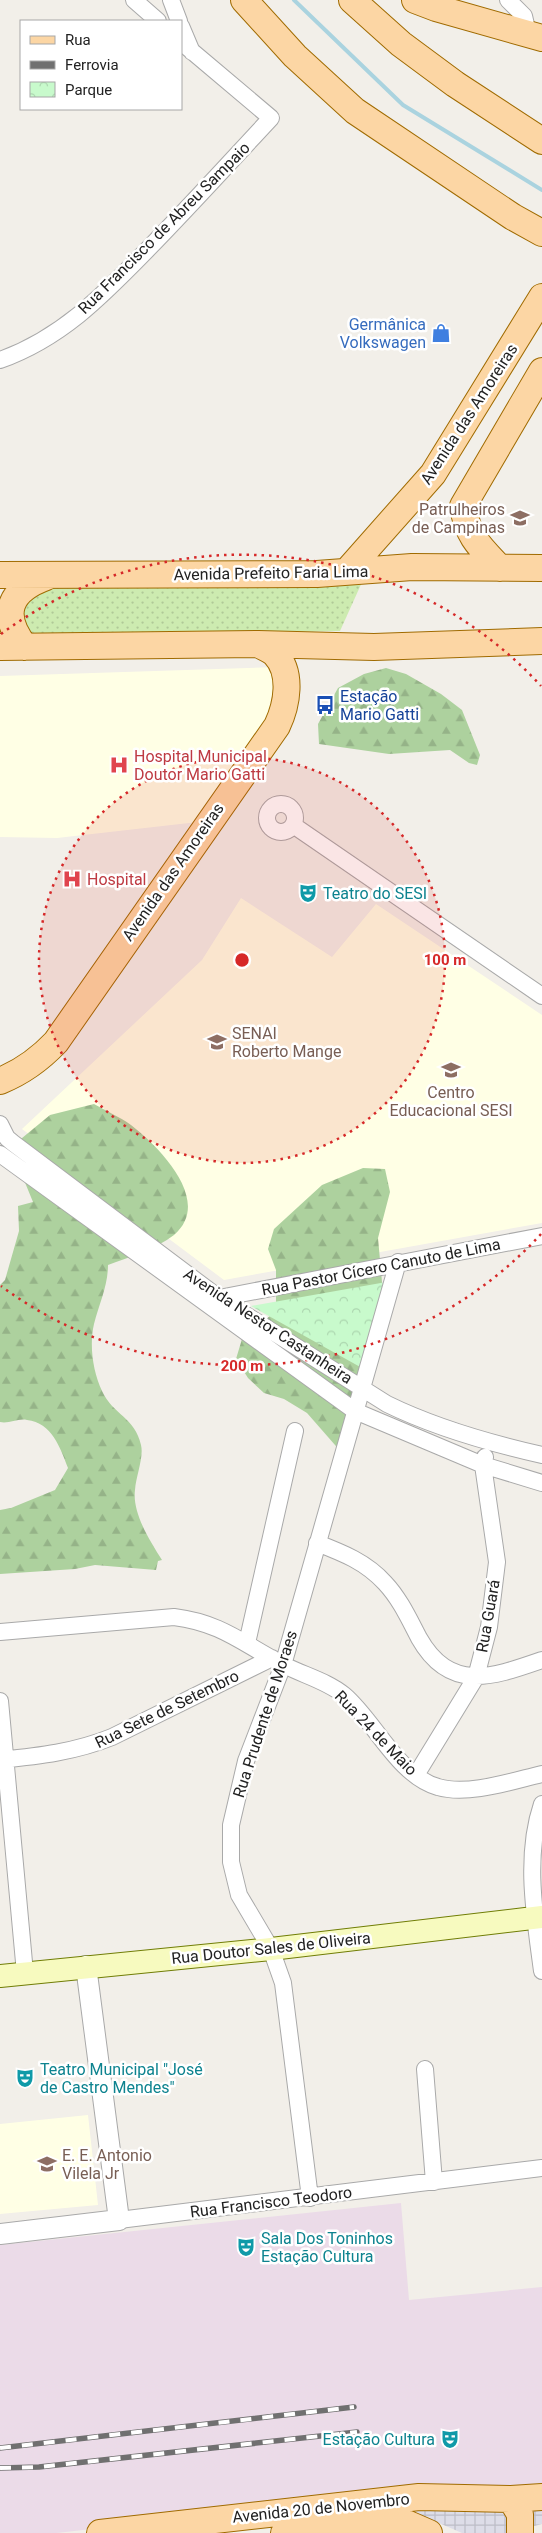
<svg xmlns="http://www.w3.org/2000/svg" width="542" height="2533" font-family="Roboto,sans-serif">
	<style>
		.industrial { fill: #ebdbe8 }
		.education { fill: #ffffe5 }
		.forest { fill: url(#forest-firs) }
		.park { fill: url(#park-crowns) }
		.garden { fill: url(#garden-dots) }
		.plaza { fill: url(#plaza-grid) }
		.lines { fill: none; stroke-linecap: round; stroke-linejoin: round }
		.stream { stroke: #aad3df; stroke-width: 4 }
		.minor-casing { stroke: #a9a9a9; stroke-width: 18 }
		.tertiary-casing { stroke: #a9a9a9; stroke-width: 22 }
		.secondary-casing { stroke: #707d05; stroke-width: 24 }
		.primary-casing { stroke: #a06b00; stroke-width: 28 }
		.minor { stroke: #fff; stroke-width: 16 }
		.tertiary { stroke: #fff; stroke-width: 20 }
		.secondary { stroke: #f7fabf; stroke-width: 22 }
		.primary { stroke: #fcd6a4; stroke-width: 26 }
		.rail-casing { stroke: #707070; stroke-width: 5.5 }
		.rail { stroke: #fff; stroke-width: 4; stroke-dasharray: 11; stroke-linecap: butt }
		.ring { fill: none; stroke: #d62828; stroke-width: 2.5; stroke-dasharray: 2.5 5 }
		.labels { text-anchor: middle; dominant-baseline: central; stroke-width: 5; stroke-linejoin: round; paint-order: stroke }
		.street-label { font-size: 16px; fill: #222; stroke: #fff }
		.shop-label { font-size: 16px; fill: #366cbe; stroke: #fff; text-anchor: end }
		.education-label { font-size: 16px; fill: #785e54; stroke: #fff; text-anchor: start }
		.transit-label { font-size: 16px; fill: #164399; stroke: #fff; text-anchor: start }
		.health-label { font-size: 16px; fill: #be3a42; stroke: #fff; text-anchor: start }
		.culture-label { font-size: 16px; fill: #0d838f; stroke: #fff; text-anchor: start }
		.centre { fill: #d62828; stroke: #fff; stroke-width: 2.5 }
		.ring-label { font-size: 15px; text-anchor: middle; font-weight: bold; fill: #d62828; stroke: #fff; stroke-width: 5; stroke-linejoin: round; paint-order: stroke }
	</style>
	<defs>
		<pattern id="forest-firs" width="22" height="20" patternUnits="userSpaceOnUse" patternTransform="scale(1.25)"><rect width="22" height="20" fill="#add19e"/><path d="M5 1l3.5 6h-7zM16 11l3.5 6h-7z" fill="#95b388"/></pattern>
		<pattern id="park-crowns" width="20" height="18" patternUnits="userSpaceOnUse" patternTransform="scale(1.25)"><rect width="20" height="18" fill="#c8facc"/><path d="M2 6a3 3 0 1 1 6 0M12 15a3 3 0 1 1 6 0" fill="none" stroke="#acd6af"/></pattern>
		<pattern id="garden-dots" width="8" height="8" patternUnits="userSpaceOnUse" patternTransform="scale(1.25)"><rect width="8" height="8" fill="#cdebb0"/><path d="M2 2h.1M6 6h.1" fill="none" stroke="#b0c997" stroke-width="1.8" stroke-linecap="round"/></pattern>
		<pattern id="plaza-grid" width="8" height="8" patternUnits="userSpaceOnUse" patternTransform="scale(1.25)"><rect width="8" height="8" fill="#dddde8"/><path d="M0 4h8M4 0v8" fill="none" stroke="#bdbdc7"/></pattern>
	</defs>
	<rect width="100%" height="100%" fill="#f2efe9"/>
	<path class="industrial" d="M 401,2203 L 409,2300 L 542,2287 L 542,2483 L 439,2493 L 393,2494 L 57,2533 L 0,2533 L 0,2245 Z"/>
	<path class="education" d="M 278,667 L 278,708 L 198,822 L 57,838 L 0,837 L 0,676 Z
		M 241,898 L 332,957 L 376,904 L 542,1015 L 542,1223 L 224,1280 L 22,1129 L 202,960 Z
		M 88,2115 L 98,2205 L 0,2214 L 0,2124 Z"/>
	<path class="forest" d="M 386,668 L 406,674 L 441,694 L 462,710 L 480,755 L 477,765 L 469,763 L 450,750 L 389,754 L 319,744 L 318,724 L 338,688 L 364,674 Z
		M 94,1104 C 106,1111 120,1117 131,1125 C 158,1146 214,1201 174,1235 C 156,1249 129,1257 108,1265 C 108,1286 99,1304 94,1324 C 89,1345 93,1372 102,1391 C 113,1415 135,1417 141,1445 C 144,1457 136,1476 135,1490 C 132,1513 150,1541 162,1560 L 158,1561 L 156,1570 L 95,1565 L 75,1569 L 0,1574 L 0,1510 L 11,1508 L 55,1490 L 68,1468 C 60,1447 52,1423 27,1420 C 18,1418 9,1424 0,1422 L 0,1285 L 5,1280 L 19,1231 L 18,1206 L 33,1202 L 17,1163 L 16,1143 L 50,1115 Z
		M 363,1168 L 385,1169 L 390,1192 L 378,1238 L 382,1282 L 379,1325 L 342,1453 L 307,1413 L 284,1399 L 264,1393 L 248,1378 L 236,1359 L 242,1339 L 276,1311 L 276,1270 L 268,1249 L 274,1229 L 322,1185 Z"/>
	<path class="park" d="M 392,1281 L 362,1368 L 251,1306 Z"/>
	<path class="garden" d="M 363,580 L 340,631 L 34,636 L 21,624 L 25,597 L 49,585 Z"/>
	<path class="plaza" d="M 542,2503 L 542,2524 L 508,2533 L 462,2533 L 416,2513 L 418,2509 Z"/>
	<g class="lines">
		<path class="stream" d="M 294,0 L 403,105 L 542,190"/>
		<g class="minor-casing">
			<path id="minor" d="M 134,0 L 158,21
				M 171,0 L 179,21
				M 508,0 L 524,16 L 528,33
				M 181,26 L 192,52
				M 0,360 C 62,338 103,295 148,249 C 190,206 230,162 271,118 L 181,42
				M267 818a14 14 0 1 1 28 0a14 14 0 1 1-28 0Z
				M 293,825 L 542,996
				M 0,1124 L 7,1138 L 13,1143 L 219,1298 L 387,1404 C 436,1428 489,1443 542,1455
				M 0,1154 L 355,1411 L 483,1465 L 542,1483
				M 219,1298 L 542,1236
				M 317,1543 C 343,1553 366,1562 385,1583 C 400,1599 409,1619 419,1638 C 450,1693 493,1677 542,1660
				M 0,1632 L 174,1617 C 222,1623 243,1644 284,1665 C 303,1675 327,1681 344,1695 C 374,1720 398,1776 438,1787 C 468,1796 512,1781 542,1774
				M 247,1643 L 295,1431
				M 0,1701 L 25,1973
				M 0,1760 C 39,1756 75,1752 112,1737 L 272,1658
				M 416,1775 L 476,1677 L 489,1627 L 497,1562 L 483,1465 L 485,1457
				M 542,1804 C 524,1857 535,1917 542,1971
				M 425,2069 L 434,2182
				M 310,2198 L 283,1983 L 271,1949 L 239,1895 L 231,1862 L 231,1825 L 246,1761 L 283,1665 L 398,1262
				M 119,2220 L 542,2168"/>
		</g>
		<g class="tertiary-casing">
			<path id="tertiary" d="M 0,2234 L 119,2220 L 86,1966"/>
		</g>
		<g class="secondary-casing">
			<path id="secondary" d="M 0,1976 L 271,1949 L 542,1917"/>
		</g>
		<g class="primary-casing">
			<path id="primary" d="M 244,0 L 295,56 L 355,111 L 513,217 L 542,233
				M 352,0 L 401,44 L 455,84 L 542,141
				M 415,0 L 436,8 L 542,38
				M 500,568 C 480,547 467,536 463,506 L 542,371
				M 348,570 L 433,474 L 542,297
				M 0,575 L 317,574 L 412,567 L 542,568
				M 0,647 L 258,644 L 374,647 L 542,641
				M 25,647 C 0,615 8,591 46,577
				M 0,1081 C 22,1072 39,1060 56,1042 L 277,726 C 287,705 293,673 275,654 C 271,650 263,647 258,644
				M 511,2499 L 520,2514 L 520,2533
				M 100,2533 L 419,2497 L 511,2499 L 542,2497
				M 284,2533 L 382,2522 L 406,2523 L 429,2533"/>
		</g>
		<use href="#minor" class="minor"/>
		<use href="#tertiary" class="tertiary"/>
		<use href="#secondary" class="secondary"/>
		<use href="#primary" class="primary"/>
		<g class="rail-casing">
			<path id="rail" d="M 0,2448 L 354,2407
				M 0,2468 L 39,2467 L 357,2432"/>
		</g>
		<use href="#rail" class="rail"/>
	</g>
	<circle cx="242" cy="960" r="203" fill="#d62828" fill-opacity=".12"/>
	<g class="ring">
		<circle cx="242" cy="960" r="203"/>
		<path d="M541 1234A406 406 0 0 1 1 1286M1 634A406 406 0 0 1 541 686"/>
	</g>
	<defs>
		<g id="shop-bare" transform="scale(1.5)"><path d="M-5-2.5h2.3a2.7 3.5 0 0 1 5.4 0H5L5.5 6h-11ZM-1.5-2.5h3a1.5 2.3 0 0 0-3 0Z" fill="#3f7fe0" stroke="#fff" stroke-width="2.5" paint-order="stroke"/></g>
		<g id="school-bare" transform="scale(1.5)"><path d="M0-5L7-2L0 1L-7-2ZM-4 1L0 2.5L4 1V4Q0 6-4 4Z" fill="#8d6e63" stroke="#fff" stroke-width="2.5" paint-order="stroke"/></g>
		<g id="bus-bare" transform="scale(1.5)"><path d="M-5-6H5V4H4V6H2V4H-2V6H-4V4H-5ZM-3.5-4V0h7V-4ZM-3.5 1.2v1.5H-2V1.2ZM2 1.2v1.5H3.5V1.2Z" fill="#1a4fb4" stroke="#fff" stroke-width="2.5" paint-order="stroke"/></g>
		<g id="hospital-bare" transform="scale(1.5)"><path d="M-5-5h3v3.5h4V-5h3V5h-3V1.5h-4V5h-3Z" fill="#e0444e" stroke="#fff" stroke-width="2.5" paint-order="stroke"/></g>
		<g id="theatre-bare" transform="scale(1.5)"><path d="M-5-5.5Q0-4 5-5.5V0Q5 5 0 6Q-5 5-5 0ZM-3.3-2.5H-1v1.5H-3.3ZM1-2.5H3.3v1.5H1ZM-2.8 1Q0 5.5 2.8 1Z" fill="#0f9aa8" stroke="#fff" stroke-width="2.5" paint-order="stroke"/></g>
		<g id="university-bare" transform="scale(1.5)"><path d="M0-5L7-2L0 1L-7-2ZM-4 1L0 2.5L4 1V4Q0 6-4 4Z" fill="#8d6e63" stroke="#fff" stroke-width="2.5" paint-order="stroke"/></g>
	</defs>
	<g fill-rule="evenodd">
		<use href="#shop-bare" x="441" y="333"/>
		<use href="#school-bare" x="520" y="518"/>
		<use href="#bus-bare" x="325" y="705"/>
		<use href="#hospital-bare" x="119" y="765"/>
		<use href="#hospital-bare" x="72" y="879"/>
		<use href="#theatre-bare" x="308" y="893"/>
		<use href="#university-bare" x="217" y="1042"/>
		<use href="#school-bare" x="451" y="1070"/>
		<use href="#theatre-bare" x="25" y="2078"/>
		<use href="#school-bare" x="47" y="2164"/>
		<use href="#theatre-bare" x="246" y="2247"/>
		<use href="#theatre-bare" x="450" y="2439"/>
	</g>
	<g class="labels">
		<g class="street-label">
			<text transform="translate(164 228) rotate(-45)">Rua Francisco de Abreu Sampaio</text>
			<text transform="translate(469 414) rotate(-57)">Avenida das Amoreiras</text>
			<text transform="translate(271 573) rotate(-1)">Avenida Prefeito Faria Lima</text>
			<text transform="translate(173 872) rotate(-55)">Avenida das Amoreiras</text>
			<text transform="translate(381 1267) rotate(-11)">Rua Pastor Cícero Canuto de Lima</text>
			<text transform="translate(268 1326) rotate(33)">Avenida Nestor Castanheira</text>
			<text transform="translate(488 1616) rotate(-80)">Rua Guará</text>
			<text transform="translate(167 1709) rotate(-26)">Rua Sete de Setembro</text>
			<text transform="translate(265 1714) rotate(-72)">Rua Prudente de Moraes</text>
			<text transform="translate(376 1733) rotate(46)">Rua 24 de Maio</text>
			<text transform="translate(271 1948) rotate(-6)">Rua Doutor Sales de Oliveira</text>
			<text transform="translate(271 2202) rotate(-7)">Rua Francisco Teodoro</text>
			<text transform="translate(321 2508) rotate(-6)">Avenida 20 de Novembro</text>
		</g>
		<g class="shop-label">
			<text x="426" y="324">Germânica<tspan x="426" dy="18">Volkswagen</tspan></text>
		</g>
		<g class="education-label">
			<text x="505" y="509" text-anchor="end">Patrulheiros<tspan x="505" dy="18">de Campinas</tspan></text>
			<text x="232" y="1033">SENAI<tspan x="232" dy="18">Roberto Mange</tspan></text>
			<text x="451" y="1092" text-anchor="middle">Centro<tspan x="451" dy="18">Educacional SESI</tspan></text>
			<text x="62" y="2155">E. E. Antonio<tspan x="62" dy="18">Vilela Jr</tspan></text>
		</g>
		<g class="transit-label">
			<text x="340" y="696">Estação<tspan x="340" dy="18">Mario Gatti</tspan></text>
		</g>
		<g class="health-label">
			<text x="134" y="756">Hospital Municipal<tspan x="134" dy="18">Doutor Mario Gatti</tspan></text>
			<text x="87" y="879">Hospital</text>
		</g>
		<g class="culture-label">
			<text x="323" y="893">Teatro do SESI</text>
			<text x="40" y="2069">Teatro Municipal "José<tspan x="40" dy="18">de Castro Mendes"</tspan></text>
			<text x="261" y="2238">Sala Dos Toninhos<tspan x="261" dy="18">Estação Cultura</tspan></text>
			<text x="435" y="2439" text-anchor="end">Estação Cultura</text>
		</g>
	</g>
	<circle cx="242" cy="960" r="8" class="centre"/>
	<g class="ring-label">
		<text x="445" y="965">100 m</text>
		<text x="242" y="1371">200 m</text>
	</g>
	<rect x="20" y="20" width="162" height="90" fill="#ffffff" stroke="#a7a7a7"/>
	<rect x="30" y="36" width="25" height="8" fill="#fcd6a4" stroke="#a7a7a7"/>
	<text x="65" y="45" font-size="15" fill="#222222">Rua</text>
	<rect x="30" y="61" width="25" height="8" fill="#707070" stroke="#a7a7a7"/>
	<text x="65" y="70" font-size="15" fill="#222222">Ferrovia</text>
	<rect x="30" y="82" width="25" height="15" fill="url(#park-crowns)" stroke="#a7a7a7"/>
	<text x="65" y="95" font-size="15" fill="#222222">Parque</text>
</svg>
